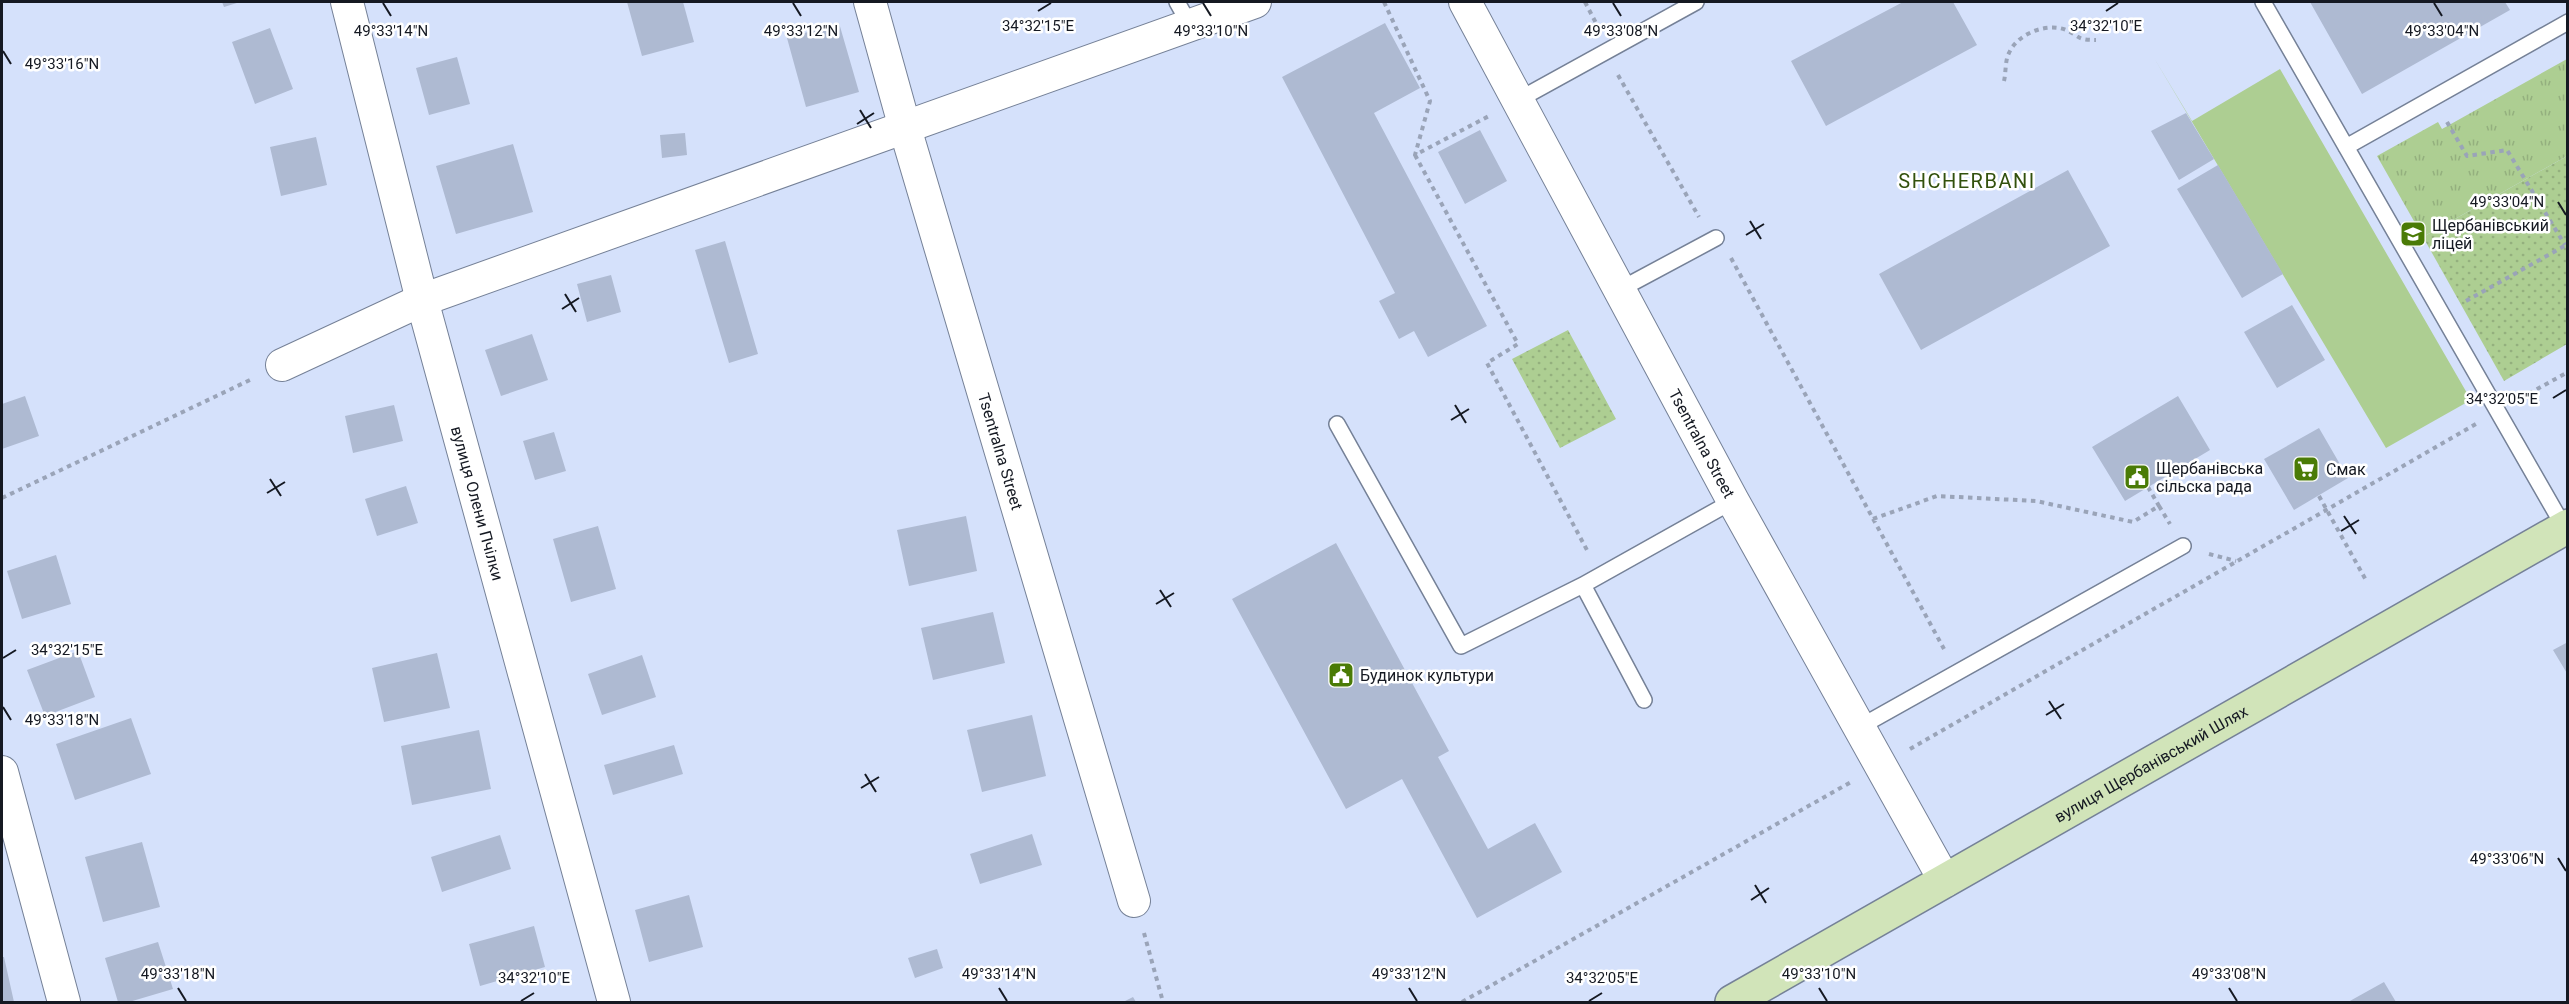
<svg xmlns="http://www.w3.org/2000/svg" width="2569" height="1004" font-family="Roboto,sans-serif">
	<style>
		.grass { fill: url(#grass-tufts) }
		.park { fill: url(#park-dots) }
		.pitch { fill: #adce92 }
		.building { fill: #aebad2 }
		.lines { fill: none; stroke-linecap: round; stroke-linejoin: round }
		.lane-casing { stroke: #758197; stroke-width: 18 }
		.street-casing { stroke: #758197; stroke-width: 34 }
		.secondary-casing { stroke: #758197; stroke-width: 36 }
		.path { stroke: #9aa4b8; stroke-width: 4; stroke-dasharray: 4.5 4.5; stroke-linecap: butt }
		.lane { stroke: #fff; stroke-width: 15 }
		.street { stroke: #fff; stroke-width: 32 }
		.secondary { stroke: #d1e4b9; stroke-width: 33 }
		.ticks { fill: none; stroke: #151922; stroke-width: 2 }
		.labels { text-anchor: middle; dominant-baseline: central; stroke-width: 5; stroke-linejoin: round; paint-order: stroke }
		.poi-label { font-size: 16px; fill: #151922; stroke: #fff; text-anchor: start }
		.street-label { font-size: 16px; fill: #151922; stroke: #fff }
		.quarter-label { font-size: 20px; letter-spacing: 1.5px; fill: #32510d; stroke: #fff }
		.ticks-label { font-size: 15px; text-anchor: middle; fill: #151922; stroke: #fff; stroke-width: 5; stroke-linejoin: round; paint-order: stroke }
	</style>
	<defs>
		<pattern id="grass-tufts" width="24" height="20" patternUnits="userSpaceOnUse" patternTransform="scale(1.5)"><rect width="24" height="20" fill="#adce92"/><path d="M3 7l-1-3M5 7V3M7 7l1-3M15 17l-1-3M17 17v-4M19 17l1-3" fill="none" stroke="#94b07e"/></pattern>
		<pattern id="park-dots" width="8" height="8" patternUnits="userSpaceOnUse" patternTransform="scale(1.5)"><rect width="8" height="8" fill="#adce92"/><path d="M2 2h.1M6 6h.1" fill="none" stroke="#94b07e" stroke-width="1.8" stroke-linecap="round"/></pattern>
	</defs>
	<rect width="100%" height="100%" fill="#d5e1fb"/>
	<path class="grass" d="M 2567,59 L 2567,156 L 2423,237 L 2377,156 L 2438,122 L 2442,129 Z"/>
	<path class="park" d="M 2567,156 L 2567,344 L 2504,381 L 2423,237 Z
		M 1568,330 L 1616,419 L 1560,448 L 1512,359 Z"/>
	<path class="pitch" d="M 2154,58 L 2192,121 L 2280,69 L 2471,400 L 2386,448 Z"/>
	<path class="building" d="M 222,2 L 240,2 L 224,7 Z
		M 627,2 L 683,2 L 694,42 L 642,56 Z
		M 1903,2 L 1953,2 L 1977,45 L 1826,126 L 1791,61 Z
		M 2310,2 L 2505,2 L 2510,10 L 2362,94 Z
		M 839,23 L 859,92 L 806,107 L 787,38 Z
		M 1385,23 L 1420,88 L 1374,113 L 1487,326 L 1428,357 L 1414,331 L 1399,339 L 1379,301 L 1395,293 L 1282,77 Z
		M 270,28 L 293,89 L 255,104 L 232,42 Z
		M 457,57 L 470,104 L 429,115 L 416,68 Z
		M 2186,113 L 2214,159 L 2179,180 L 2151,131 Z
		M 1480,130 L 1507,181 L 1465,204 L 1438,152 Z
		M 685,133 L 687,155 L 662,158 L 660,135 Z
		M 316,137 L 327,185 L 281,196 L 270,147 Z
		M 513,144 L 533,212 L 456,234 L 436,166 Z
		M 2218,165 L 2283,274 L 2242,298 L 2177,189 Z
		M 2068,170 L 2110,246 L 1921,350 L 1879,274 Z
		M 725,241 L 758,354 L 729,363 L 695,250 Z
		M 611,275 L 621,312 L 587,322 L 577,284 Z
		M 2292,305 L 2325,360 L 2277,388 L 2244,332 Z
		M 532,334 L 548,380 L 501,396 L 485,350 Z
		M 25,396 L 39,436 L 2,449 L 2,404 Z
		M 2178,396 L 2210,450 L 2125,501 L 2092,447 Z
		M 394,405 L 403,441 L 353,453 L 345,416 Z
		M 2319,428 L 2348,478 L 2294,510 L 2264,459 Z
		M 554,432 L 566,471 L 535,480 L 523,441 Z
		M 406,486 L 418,523 L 377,536 L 365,499 Z
		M 966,516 L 977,571 L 909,586 L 897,530 Z
		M 598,526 L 616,589 L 571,602 L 553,539 Z
		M 1336,543 L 1449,751 L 1438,757 L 1488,849 L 1535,823 L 1562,872 L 1477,918 L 1402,779 L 1346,809 L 1232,599 Z
		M 56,555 L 71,604 L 22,619 L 7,571 Z
		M 993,612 L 1005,663 L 933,680 L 921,628 Z
		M 2568,642 L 2568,675 L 2553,650 Z
		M 78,651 L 95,697 L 45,716 L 27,670 Z
		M 437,653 L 450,708 L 384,722 L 372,668 Z
		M 642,655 L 656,697 L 602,715 L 588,674 Z
		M 1032,715 L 1046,776 L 982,792 L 967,730 Z
		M 131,718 L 151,774 L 75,800 L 56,744 Z
		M 479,730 L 491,789 L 412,805 L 401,746 Z
		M 674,745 L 683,774 L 613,795 L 604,765 Z
		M 1032,834 L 1042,865 L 980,884 L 970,854 Z
		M 500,835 L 511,869 L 442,892 L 431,857 Z
		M 142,842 L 160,907 L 103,922 L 85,857 Z
		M 689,895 L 703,947 L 649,962 L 635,910 Z
		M 534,926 L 545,967 L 480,986 L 469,944 Z
		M 158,942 L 173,989 L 129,1002 L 118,1002 L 105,958 Z
		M 937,949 L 943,968 L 915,978 L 908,958 Z
		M 2,957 L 4,957 L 14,1002 L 2,1002 Z
		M 2384,982 L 2396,1002 L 2348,1002 Z
		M 1133,997 L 1136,1002 L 1123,1002 Z"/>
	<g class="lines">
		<g class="lane-casing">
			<path id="lane" d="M 1177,2 L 1190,25
				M 2263,2 L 2564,527
				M 1518,100 L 1696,2
				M 2346,147 L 2568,22
				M 1619,290 L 1716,238
				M 1337,424 L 1461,646 L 1583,585 L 1733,501
				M 1583,585 L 1644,700
				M 1858,728 L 2183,546"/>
		</g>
		<g class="street-casing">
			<g id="street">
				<path id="s1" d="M 347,2 L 422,300 L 614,1002"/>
				<path id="s2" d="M 870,2 L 905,128 L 1134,901"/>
				<path id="s3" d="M 1465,2 L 1733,501 L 1945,881"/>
				<path d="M 282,365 L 422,300 L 1255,2"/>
				<path d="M 2,772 L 64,1002"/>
			</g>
		</g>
		<g class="secondary-casing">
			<g id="secondary">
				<path id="s4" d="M 1732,1002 L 2568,526"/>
			</g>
		</g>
		<path class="path" d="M 1384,2 L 1430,101 L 1415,155 L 1489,116
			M 1585,2 L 1597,25
			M 1618,75 L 1699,217
			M 2004,81 C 2006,73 2005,60 2009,53 C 2017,34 2047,22 2066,30 C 2081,37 2077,40 2096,40
			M 2447,122 L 2467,156 L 2507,150 L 2565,245
			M 1415,155 L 1518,344 L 1487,363 L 1588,552
			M 1731,258 L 1944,649
			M 2466,301 L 2568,244
			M 2521,398 L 2568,372
			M 2148,487 L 2159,506
			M 2319,496 L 2367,582
			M 2,498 L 250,380
			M 1873,519 L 1937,496 L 2036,501 L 2133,522 L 2159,506 L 2170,524
			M 2209,554 L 2236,561
			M 1910,749 L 2476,424
			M 1144,933 L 1163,1002
			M 1462,1002 L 1851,782"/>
		<use href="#lane" class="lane"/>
		<use href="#street" class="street"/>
		<use href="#secondary" class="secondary"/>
	</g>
	<path class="ticks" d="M 383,3 L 391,16M 793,3 L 801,16M 1203,3 L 1211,16M 1613,3 L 1621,16M 2434,3 L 2442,16M 1038,11 L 1051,3M 2106,11 L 2118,3M 3,51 L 11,64M 860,110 L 871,128M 857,124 L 874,113M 2558,202 L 2566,215M 1750,221 L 1761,239M 1746,235 L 1764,224M 565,294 L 576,312M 562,309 L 579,298M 2553,398 L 2566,390M 1455,405 L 1466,423M 1451,420 L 1469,409M 270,479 L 281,496M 267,493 L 285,482M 2344,516 L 2356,534M 2341,531 L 2359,520M 1160,590 L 1171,607M 1156,604 L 1174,593M 3,658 L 16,650M 2049,701 L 2061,719M 3,707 L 11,720M 2046,715 L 2064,704M 865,774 L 876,792M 861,788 L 879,777M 2558,858 L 2566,871M 1755,885 L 1766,903M 1751,900 L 1769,888M 178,988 L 186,1001M 999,988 L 1007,1001M 1409,988 L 1417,1001M 1819,988 L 1827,1001M 2229,988 L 2237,1001M 521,1001 L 534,993M 1589,1001 L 1602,993"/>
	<defs>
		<g id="school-square" transform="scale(1.35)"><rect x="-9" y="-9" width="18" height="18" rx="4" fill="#4a7b06" stroke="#fff"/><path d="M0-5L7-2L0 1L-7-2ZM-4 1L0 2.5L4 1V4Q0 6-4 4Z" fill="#fff"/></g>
		<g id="supermarket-square" transform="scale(1.35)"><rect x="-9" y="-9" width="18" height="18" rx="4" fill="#4a7b06" stroke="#fff"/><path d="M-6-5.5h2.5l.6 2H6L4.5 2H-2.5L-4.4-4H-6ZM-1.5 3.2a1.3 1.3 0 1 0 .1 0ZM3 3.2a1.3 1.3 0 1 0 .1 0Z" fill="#fff"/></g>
		<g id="civic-square" transform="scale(1.35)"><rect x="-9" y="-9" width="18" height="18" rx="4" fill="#4a7b06" stroke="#fff"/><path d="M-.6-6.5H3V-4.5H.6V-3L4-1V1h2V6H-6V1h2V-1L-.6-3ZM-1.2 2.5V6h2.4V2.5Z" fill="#fff"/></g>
	</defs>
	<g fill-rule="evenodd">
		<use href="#school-square" x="2413" y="234"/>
		<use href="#supermarket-square" x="2306" y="469"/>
		<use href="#civic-square" x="2137" y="477"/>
		<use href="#civic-square" x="1341" y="675"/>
	</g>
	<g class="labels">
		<g class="poi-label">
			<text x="2432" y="225">Щербанівський<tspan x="2432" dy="18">ліцей</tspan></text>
			<text x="2156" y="468">Щербанівська<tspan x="2156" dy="18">сільска рада</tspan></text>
			<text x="2326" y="469">Смак</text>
			<text x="1360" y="675">Будинок культури</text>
		</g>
		<g class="street-label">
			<text stroke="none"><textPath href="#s3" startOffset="501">Tsentralna Street</textPath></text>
			<text stroke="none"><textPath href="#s2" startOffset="468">Tsentralna Street</textPath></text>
			<text stroke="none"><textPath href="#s1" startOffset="518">вулиця Олени Пчілки</textPath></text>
			<text stroke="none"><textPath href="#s4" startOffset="482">вулиця Щербанівський Шлях</textPath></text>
		</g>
		<g class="quarter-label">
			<text x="1967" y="181">SHCHERBANI</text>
		</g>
	</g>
	<g class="ticks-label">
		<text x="1038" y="31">34°32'15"E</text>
		<text x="2106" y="31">34°32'10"E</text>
		<text x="2442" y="36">49°33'04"N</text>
		<text x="391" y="36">49°33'14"N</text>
		<text x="801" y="36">49°33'12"N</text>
		<text x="1211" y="36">49°33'10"N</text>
		<text x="1621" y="36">49°33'08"N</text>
		<text x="62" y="69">49°33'16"N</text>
		<text x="2507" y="207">49°33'04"N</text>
		<text x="2502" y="404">34°32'05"E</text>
		<text x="67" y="655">34°32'15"E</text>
		<text x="62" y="725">49°33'18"N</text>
		<text x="2507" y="864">49°33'06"N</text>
		<text x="178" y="979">49°33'18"N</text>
		<text x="999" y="979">49°33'14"N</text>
		<text x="1409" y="979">49°33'12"N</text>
		<text x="1819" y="979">49°33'10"N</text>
		<text x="2229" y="979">49°33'08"N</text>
		<text x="534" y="983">34°32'10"E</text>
		<text x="1602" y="983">34°32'05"E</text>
	</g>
	<rect width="2569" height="1004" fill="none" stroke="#151922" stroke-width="6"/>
</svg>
